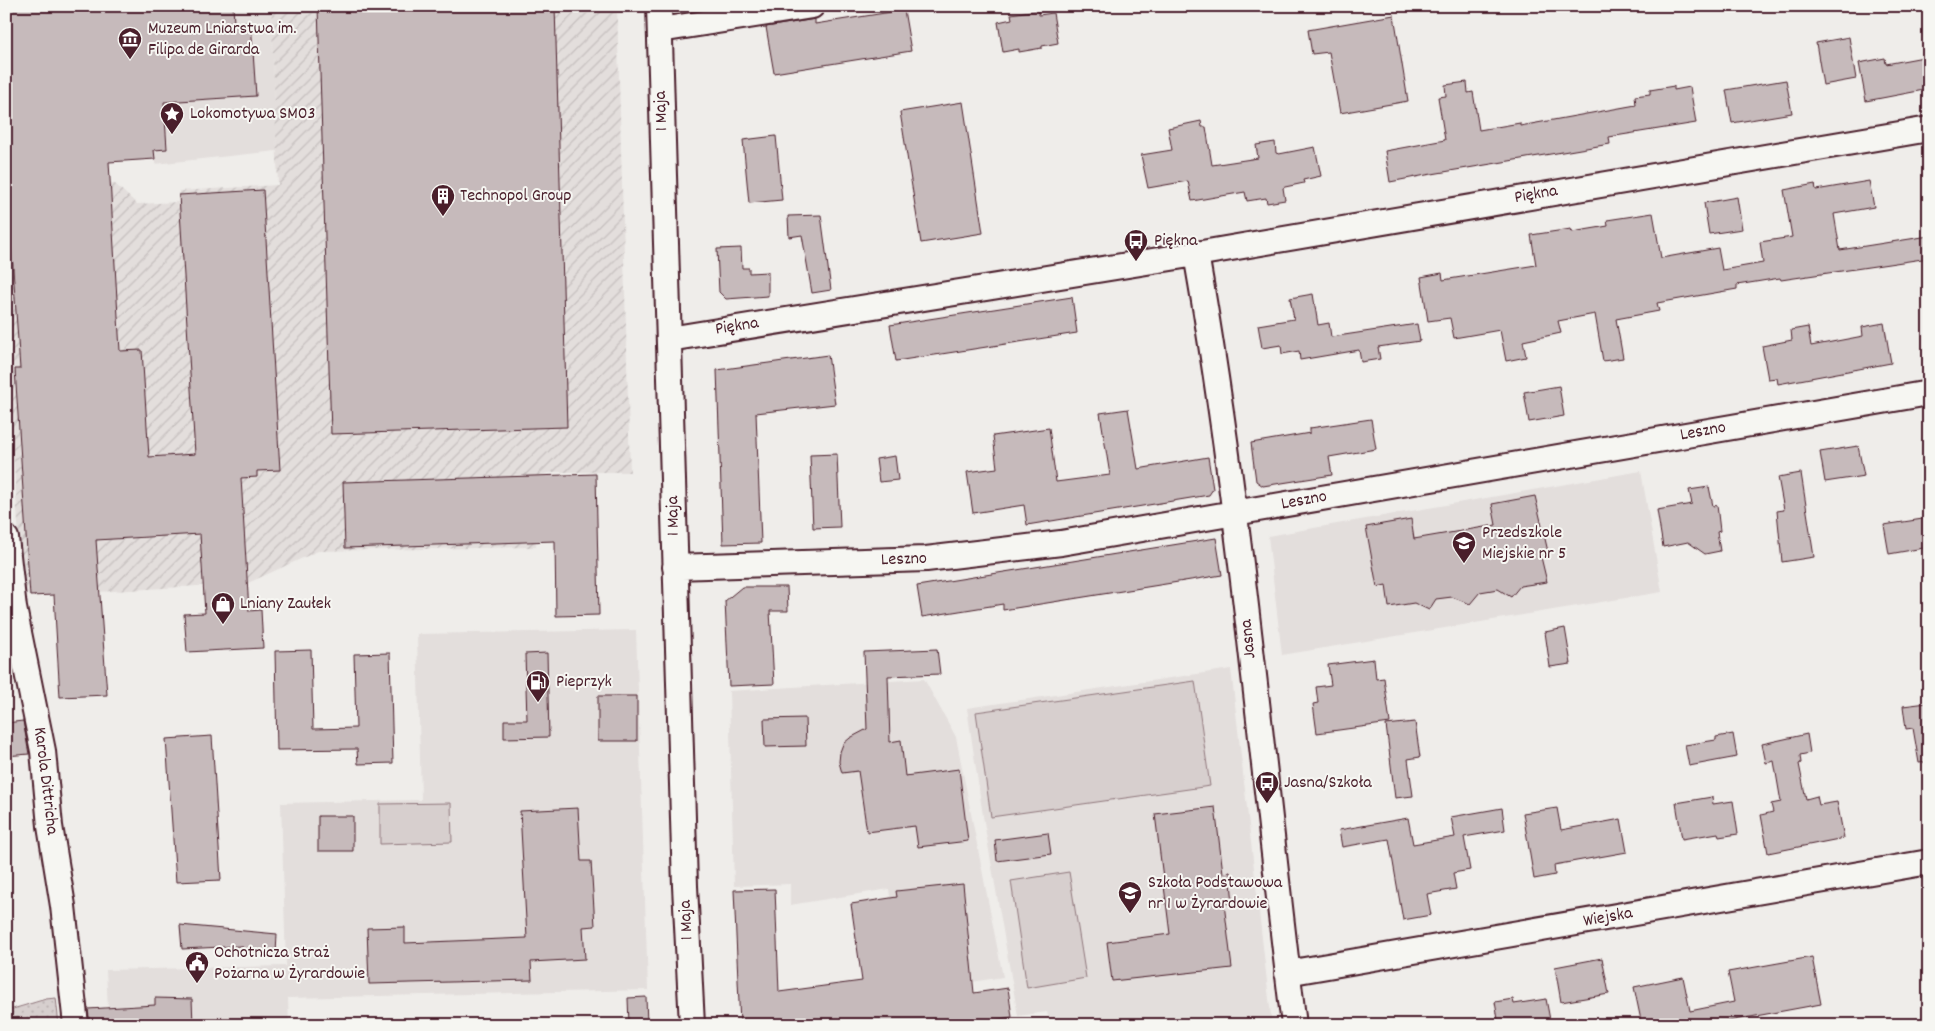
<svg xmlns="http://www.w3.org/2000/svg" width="1935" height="1031" font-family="Dekko,sans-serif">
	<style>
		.built { fill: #e3dedc }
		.industrial { fill: url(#industrial-furrows) }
		.grass { fill: #d7cfce; stroke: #90777c }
		.park { fill: url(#park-dots); stroke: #90777c }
		.building { fill: #c6babb; stroke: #4a1f2b }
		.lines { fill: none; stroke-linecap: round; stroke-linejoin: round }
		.minor-casing { stroke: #4a1f2b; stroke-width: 28 }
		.minor { stroke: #f6f6f2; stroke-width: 24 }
		.labels { text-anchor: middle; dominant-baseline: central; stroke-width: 4; stroke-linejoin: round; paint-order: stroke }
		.poi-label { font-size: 18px; fill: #4a1f2b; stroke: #f6f6f2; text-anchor: start }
		.street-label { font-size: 18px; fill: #4a1f2b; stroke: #f6f6f2 }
	</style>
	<defs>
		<pattern id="industrial-furrows" width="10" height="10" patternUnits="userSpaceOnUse" patternTransform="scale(1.25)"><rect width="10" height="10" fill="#e3dedc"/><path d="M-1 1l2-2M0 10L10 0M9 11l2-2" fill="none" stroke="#c4bebd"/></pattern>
		<pattern id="park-dots" width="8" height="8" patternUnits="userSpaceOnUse" patternTransform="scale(1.25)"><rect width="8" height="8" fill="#d7cfce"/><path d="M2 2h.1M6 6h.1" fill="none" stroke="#bab1b1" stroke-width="1.8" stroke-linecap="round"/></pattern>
	</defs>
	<rect width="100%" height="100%" fill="#efedea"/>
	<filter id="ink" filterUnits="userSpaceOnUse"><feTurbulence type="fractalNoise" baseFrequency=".02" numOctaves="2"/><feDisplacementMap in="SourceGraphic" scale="10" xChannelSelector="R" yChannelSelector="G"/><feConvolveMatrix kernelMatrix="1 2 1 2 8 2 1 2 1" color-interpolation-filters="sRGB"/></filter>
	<g filter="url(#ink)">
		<path class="built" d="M 6,6 L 271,6 L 277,151 L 155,164 L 155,159 Z
			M 1641,471 L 1662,592 L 1282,655 L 1268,536 Z
			M 636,630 L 648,990 L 288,998 L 289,1025 L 102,1025 L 108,1009 L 106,970 L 286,966 L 281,803 L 421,800 L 417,634 Z
			M 1231,669 L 1272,1025 L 1050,1025 L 1047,1012 L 1018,1016 L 983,816 L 967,708 Z
			M 924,679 L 956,737 L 1003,977 L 903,993 L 889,889 L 790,905 L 790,884 L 734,886 L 729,691 Z"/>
		<path class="industrial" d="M 271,6 L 617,6 L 630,472 L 554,472 L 534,476 L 536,547 L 318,551 L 248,583 L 29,596 L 22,584 L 6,345 L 6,198 L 16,189 L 114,183 L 137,204 L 179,202 L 179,191 L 278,185 Z"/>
		<path class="grass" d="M 1195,681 L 1210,786 L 991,817 L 976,712 Z
			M 451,803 L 452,842 L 380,844 L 380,804 Z
			M 1069,872 L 1086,978 L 1027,988 L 1011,881 Z"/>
		<path class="park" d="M 56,998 L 59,1025 L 6,1025 L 6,1011 L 46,999 Z"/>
		<path class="building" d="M 6,6 L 233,6 L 234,23 L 251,22 L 256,96 L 164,102 L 167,149 L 154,150 L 155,159 L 109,162 L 120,351 L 142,350 L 149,457 L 195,454 L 179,195 L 263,190 L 280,470 L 257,471 L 257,477 L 241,478 L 249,611 L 261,610 L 263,648 L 187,652 L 184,614 L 205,613 L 200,534 L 96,540 L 107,695 L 60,697 L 54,595 L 30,596 L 15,369 L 20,369 L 6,168 Z
			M 318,6 L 555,6 L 567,427 L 331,434 Z
			M 904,10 L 911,51 L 774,73 L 766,27 L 815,19 L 815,24 Z
			M 1038,10 L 1039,15 L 1053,13 L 1058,43 L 1042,46 L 1042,48 L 1019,52 L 1019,49 L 1003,52 L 998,22 L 1012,19 L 1011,14 Z
			M 1394,15 L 1408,101 L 1340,113 L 1329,52 L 1312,54 L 1308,30 Z
			M 1849,37 L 1856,79 L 1823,85 L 1816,43 Z
			M 1929,56 L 1929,89 L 1866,101 L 1859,63 L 1885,58 L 1886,64 Z
			M 1786,80 L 1792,113 L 1732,123 L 1726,90 Z
			M 1467,82 L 1468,93 L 1473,92 L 1479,130 L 1520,123 L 1520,126 L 1636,105 L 1635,96 L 1650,94 L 1650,90 L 1674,86 L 1674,90 L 1690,87 L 1696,123 L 1609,137 L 1610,144 L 1426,175 L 1390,182 L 1385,151 L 1445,140 L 1438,97 L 1446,96 L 1445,85 Z
			M 963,102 L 983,233 L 921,243 L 900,112 Z
			M 1201,121 L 1202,127 L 1206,127 L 1212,165 L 1258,158 L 1256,145 L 1275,142 L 1276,153 L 1279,154 L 1315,147 L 1321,176 L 1303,180 L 1304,183 L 1285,187 L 1283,188 L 1285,200 L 1267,203 L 1266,198 L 1247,201 L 1245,192 L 1192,201 L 1188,181 L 1148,188 L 1141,155 L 1172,150 L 1168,128 Z
			M 776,136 L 782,200 L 749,203 L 743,140 Z
			M 1869,181 L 1874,207 L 1834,214 L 1840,250 L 1929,236 L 1929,258 L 1781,280 L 1780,278 L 1737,285 L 1737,289 L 1657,303 L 1659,311 L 1616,319 L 1623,358 L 1603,361 L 1595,314 L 1558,321 L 1561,333 L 1523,341 L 1526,357 L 1506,361 L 1500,330 L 1454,338 L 1450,318 L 1428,321 L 1421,277 L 1442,273 L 1443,280 L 1536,265 L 1531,235 L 1571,229 L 1572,232 L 1608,226 L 1607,220 L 1653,213 L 1661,258 L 1718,248 L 1722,270 L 1763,263 L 1760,242 L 1792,237 L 1784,190 L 1815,184 L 1816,190 Z
			M 1737,197 L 1742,229 L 1709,234 L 1704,203 Z
			M 821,215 L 831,290 L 812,293 L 802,235 L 789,237 L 788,216 Z
			M 741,248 L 742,268 L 749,268 L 749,273 L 768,272 L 768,296 L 726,299 L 719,292 L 717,249 Z
			M 1313,294 L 1318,325 L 1329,323 L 1331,337 L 1417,324 L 1420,341 L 1378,347 L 1380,359 L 1361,362 L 1359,350 L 1300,360 L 1299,351 L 1282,354 L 1281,345 L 1262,348 L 1258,325 L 1294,319 L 1290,298 Z
			M 1072,297 L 1077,333 L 896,361 L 890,325 Z
			M 1884,323 L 1891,363 L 1778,384 L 1777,378 L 1768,379 L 1762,346 L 1792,340 L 1791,330 L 1808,327 L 1811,346 L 1863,336 L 1862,327 Z
			M 828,355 L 835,404 L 756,413 L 761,543 L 723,544 L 717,370 Z
			M 1559,386 L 1564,416 L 1529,422 L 1524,392 Z
			M 1128,409 L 1138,469 L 1208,457 L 1213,489 L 1209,495 L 1027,525 L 1024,505 L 973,513 L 967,472 L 997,468 L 993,436 L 1049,428 L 1056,482 L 1110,475 L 1100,413 Z
			M 1371,419 L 1376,449 L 1329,457 L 1332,475 L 1263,486 L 1256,481 L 1251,443 L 1310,433 L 1310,428 Z
			M 1858,446 L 1864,476 L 1825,482 L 1820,452 Z
			M 837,454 L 840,527 L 813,528 L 810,455 Z
			M 895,456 L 898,480 L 879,482 L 876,459 Z
			M 1801,473 L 1814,557 L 1782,562 L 1777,511 L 1784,510 L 1778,477 Z
			M 596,474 L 599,615 L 556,616 L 555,541 L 345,548 L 343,482 Z
			M 1709,487 L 1713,506 L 1717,505 L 1720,531 L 1717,532 L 1720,551 L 1705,554 L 1688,542 L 1663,547 L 1657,510 L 1692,504 L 1689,490 Z
			M 1535,496 L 1549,556 L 1541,557 L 1547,582 L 1520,586 L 1511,597 L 1498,589 L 1480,592 L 1470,604 L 1452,597 L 1436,599 L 1429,610 L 1414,603 L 1389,607 L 1386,585 L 1377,587 L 1366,527 L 1411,519 L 1414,539 L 1496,525 L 1492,504 Z
			M 1929,518 L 1929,547 L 1889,554 L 1884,525 Z
			M 1216,538 L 1222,575 L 1003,610 L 1003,604 L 922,617 L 917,586 Z
			M 742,587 L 787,587 L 788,611 L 770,611 L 774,684 L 729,686 L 725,601 Z
			M 1565,628 L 1571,664 L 1550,667 L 1545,632 Z
			M 937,649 L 940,674 L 888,676 L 890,742 L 901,740 L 905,776 L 959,769 L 968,841 L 918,847 L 915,826 L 867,832 L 858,771 L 842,773 L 839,762 L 840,752 L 843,744 L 850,738 L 867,729 L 864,652 Z
			M 311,650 L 313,729 L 356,728 L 354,654 L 390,653 L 393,763 L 358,764 L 357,749 L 277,750 L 275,651 Z
			M 547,653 L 549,737 L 504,738 L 504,720 L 527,720 L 525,654 Z
			M 1374,659 L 1376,679 L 1384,678 L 1390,723 L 1317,733 L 1313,704 L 1318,703 L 1316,687 L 1331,685 L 1328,665 Z
			M 598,696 L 637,696 L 637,741 L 598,741 Z
			M 1927,703 L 1929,762 L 1919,763 L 1913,728 L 1906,729 L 1903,706 Z
			M 805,718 L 806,746 L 765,747 L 764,719 Z
			M 23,721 L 29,754 L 6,756 L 6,723 Z
			M 1415,722 L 1420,757 L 1408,759 L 1413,796 L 1395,798 L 1386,725 Z
			M 1733,734 L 1737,757 L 1689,766 L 1685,745 L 1716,740 L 1716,737 Z
			M 1807,734 L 1810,753 L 1800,755 L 1801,763 L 1799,764 L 1806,799 L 1817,796 L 1819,805 L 1837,802 L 1844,838 L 1768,853 L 1761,815 L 1773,812 L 1771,804 L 1781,802 L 1774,761 L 1766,763 L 1762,744 Z
			M 212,736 L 221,880 L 176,882 L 166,739 Z
			M 1712,797 L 1713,804 L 1733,801 L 1738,834 L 1719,837 L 1718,833 L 1682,839 L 1676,803 Z
			M 1215,807 L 1223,873 L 1230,872 L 1233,903 L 1224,904 L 1232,968 L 1112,981 L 1107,942 L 1170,934 L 1155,814 Z
			M 578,808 L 581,861 L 591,861 L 595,926 L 583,927 L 585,959 L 531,962 L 532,980 L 369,984 L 367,928 L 405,927 L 405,943 L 527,938 L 520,811 Z
			M 1502,808 L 1505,830 L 1464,837 L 1470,870 L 1453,873 L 1456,889 L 1427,894 L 1431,915 L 1403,920 L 1389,839 L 1342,847 L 1339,830 L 1408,818 L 1413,844 L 1455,837 L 1451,817 Z
			M 1557,808 L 1561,830 L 1621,819 L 1627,852 L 1554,865 L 1555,875 L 1534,879 L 1523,813 Z
			M 318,816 L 353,816 L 353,851 L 318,851 Z
			M 1048,833 L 1051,854 L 997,861 L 995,840 Z
			M 963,884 L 974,993 L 1008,988 L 1012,1017 L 960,1025 L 740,1025 L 734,890 L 775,889 L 779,992 L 862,981 L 851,904 L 897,897 L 896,891 Z
			M 180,925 L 277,934 L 276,954 L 242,951 L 242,946 L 182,949 Z
			M 1812,957 L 1821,1004 L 1707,1025 L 1642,1025 L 1634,987 L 1683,977 L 1690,1011 L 1734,1002 L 1728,972 Z
			M 1602,958 L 1609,994 L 1561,1002 L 1555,967 Z
			M 646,997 L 647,1025 L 629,1025 L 628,998 Z
			M 155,998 L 192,999 L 193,1025 L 90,1025 L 88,1009 L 155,1005 Z
			M 1513,999 L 1514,1004 L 1546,999 L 1551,1025 L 1499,1025 L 1495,1002 Z"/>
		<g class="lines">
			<g class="minor-casing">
				<path id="minor" d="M 659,6 L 685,886 L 692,1025
					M 660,30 L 812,6
					M 1196,254 C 1241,509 1262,768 1294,1025
					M 669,339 L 1196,254 L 1929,129
					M 6,538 L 14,608 L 43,751 L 50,826 L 63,906 L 76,1025
					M 675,567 L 926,559 L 1061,543 L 1929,393
					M 1287,973 L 1929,862"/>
			</g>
			<use href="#minor" class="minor"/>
		</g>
	</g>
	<defs>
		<g id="museum-pin" transform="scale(1.25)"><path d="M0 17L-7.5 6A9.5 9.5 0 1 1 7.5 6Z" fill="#4a1f2b" stroke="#f6f6f2"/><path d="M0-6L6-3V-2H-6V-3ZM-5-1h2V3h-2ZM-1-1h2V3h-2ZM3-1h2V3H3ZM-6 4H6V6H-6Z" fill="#fff"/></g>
		<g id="sight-pin" transform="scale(1.25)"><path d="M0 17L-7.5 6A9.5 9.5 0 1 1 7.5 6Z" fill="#4a1f2b" stroke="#f6f6f2"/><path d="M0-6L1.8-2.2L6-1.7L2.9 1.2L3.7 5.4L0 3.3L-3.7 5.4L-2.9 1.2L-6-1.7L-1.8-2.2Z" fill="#fff"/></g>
		<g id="building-pin" transform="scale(1.25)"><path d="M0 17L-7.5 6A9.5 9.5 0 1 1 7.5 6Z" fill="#4a1f2b" stroke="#f6f6f2"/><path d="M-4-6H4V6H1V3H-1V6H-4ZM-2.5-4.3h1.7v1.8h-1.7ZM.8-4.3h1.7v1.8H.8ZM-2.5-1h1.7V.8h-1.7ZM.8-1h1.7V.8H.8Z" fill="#fff"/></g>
		<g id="bus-pin" transform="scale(1.25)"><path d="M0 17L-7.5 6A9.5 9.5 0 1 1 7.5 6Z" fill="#4a1f2b" stroke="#f6f6f2"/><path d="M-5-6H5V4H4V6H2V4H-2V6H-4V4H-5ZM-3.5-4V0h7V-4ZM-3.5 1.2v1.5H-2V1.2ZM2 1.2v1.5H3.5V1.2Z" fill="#fff"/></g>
		<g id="school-pin" transform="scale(1.25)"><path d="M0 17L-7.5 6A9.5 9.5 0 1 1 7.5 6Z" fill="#4a1f2b" stroke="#f6f6f2"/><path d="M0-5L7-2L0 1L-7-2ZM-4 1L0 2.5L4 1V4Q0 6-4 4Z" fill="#fff"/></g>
		<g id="shop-pin" transform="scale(1.25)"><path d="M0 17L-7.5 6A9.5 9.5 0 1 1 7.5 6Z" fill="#4a1f2b" stroke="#f6f6f2"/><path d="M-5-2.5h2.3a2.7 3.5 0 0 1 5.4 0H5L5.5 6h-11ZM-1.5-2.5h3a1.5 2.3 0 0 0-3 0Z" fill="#fff"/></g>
		<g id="fuel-pin" transform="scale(1.25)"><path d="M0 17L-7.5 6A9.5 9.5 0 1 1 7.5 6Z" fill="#4a1f2b" stroke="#f6f6f2"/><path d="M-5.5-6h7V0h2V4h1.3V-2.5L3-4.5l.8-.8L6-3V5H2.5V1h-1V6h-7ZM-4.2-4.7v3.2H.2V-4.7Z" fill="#fff"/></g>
		<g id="civic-pin" transform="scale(1.25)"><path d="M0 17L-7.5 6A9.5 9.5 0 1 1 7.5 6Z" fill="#4a1f2b" stroke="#f6f6f2"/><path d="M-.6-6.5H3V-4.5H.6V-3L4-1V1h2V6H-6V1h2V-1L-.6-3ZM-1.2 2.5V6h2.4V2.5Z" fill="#fff"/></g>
	</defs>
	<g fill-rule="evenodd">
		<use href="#museum-pin" x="130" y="39"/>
		<use href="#sight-pin" x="172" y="114"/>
		<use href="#building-pin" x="443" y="196"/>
		<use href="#bus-pin" x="1136" y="241"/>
		<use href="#school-pin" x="1464" y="543"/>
		<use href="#shop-pin" x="223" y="604"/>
		<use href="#fuel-pin" x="538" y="682"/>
		<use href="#bus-pin" x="1267" y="783"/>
		<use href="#school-pin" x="1130" y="893"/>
		<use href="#civic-pin" x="197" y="963"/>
	</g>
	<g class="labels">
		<g class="poi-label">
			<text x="148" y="29">Muzeum Lniarstwa im.<tspan x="148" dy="21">Filipa de Girarda</tspan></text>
			<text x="190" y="114">Lokomotywa SM03</text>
			<text x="460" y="196">Technopol Group</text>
			<text x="1154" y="241">Piękna</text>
			<text x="1482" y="533">Przedszkole<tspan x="1482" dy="21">Miejskie nr 5</tspan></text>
			<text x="240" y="604">Lniany Zaułek</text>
			<text x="556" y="682">Pieprzyk</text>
			<text x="1284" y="783">Jasna/Szkoła</text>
			<text x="1148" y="883">Szkoła Podstawowa<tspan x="1148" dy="21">nr 1 w Żyrardowie</tspan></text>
			<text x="214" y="953">Ochotnicza Straż<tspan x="214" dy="21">Pożarna w Żyrardowie</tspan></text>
		</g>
		<g class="street-label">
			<text transform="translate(662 111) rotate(-92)">1 Maja</text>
			<text transform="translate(1536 195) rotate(-10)">Piękna</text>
			<text transform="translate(737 327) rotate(-9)">Piękna</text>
			<text transform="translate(1703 432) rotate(-10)">Leszno</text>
			<text transform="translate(1304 501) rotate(-10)">Leszno</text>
			<text transform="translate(674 516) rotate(-91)">1 Maja</text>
			<text transform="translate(904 560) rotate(-2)">Leszno</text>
			<text transform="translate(1249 639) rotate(-96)">Jasna</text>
			<text transform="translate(45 781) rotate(83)">Karola Dittricha</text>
			<text transform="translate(1608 918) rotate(-10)">Wiejska</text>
			<text transform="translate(687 920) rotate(-93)">1 Maja</text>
		</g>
	</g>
	<rect width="1935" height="1031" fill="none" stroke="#f6f6f2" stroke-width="25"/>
	<rect x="12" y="12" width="1910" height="1006" fill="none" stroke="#4a1f2b" stroke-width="2" filter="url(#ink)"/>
</svg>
